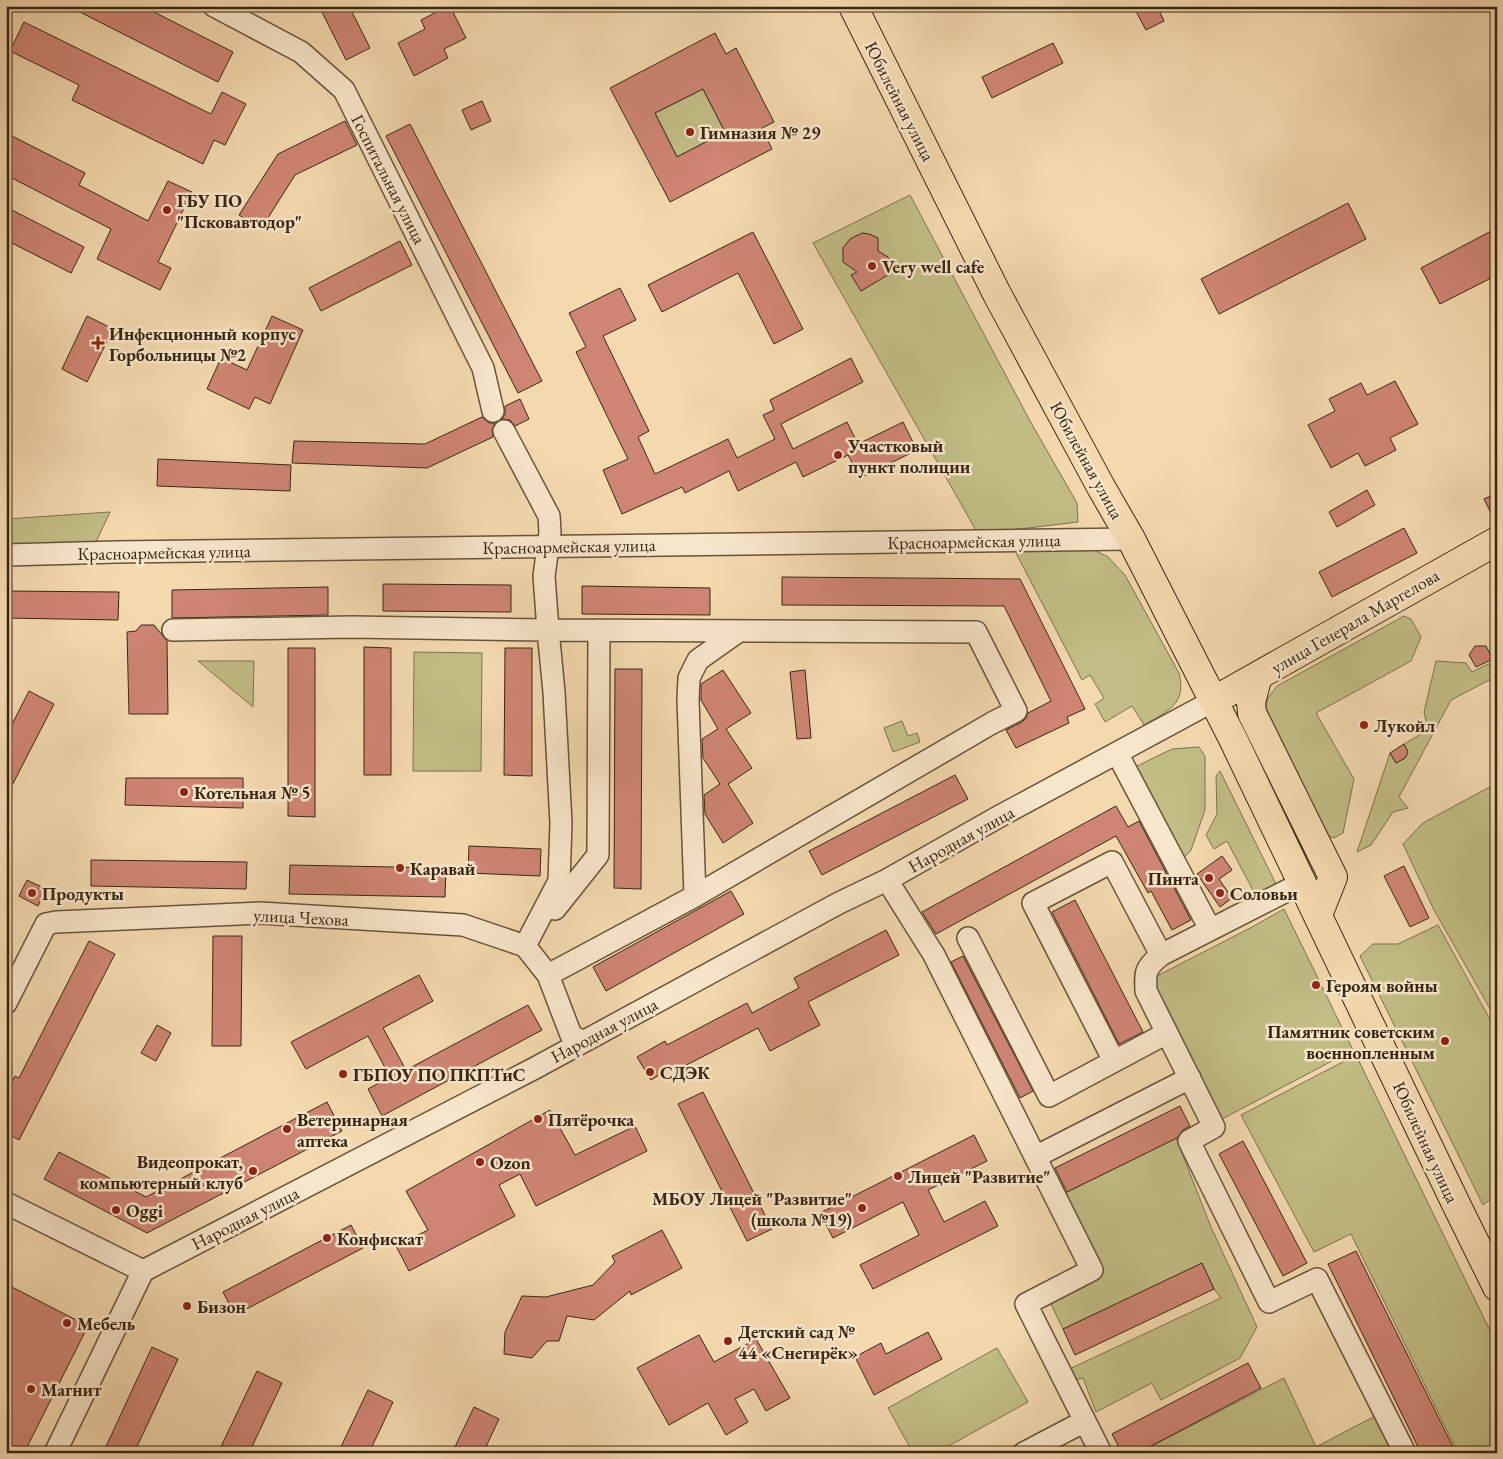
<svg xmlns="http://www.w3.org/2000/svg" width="1503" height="1459" font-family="'EB Garamond',serif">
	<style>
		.green { fill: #c2bd86; stroke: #7d724c }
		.building { fill: #cf8574; stroke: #382612; fill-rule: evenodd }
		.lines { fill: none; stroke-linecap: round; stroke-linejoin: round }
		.minor-casing { stroke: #675339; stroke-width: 24 }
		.major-casing { stroke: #382612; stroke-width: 30 }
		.minor { stroke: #f8e6cb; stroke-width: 21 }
		.major { stroke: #f4d9af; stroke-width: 28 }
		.poi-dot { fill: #8f2418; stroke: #f8e6cb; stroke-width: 2 }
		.labels { text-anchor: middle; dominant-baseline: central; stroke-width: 5; stroke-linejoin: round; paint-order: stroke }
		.street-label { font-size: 18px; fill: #382612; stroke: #f8e6cb }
		.poi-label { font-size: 18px; font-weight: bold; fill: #382612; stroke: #f8e6cb; text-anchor: start }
	</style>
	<rect width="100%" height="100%" fill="#f4d9af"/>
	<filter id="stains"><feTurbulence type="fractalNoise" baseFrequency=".004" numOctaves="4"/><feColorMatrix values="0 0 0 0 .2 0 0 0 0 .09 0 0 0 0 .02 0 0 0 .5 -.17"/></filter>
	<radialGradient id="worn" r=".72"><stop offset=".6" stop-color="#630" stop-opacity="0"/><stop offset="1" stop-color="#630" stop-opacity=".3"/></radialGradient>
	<path class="green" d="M 703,89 L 725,132 L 677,157 L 655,113 Z
		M 910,195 L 1030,421 L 1077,503 L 1078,522 L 978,534 L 813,243 Z
		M 110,512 L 95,544 L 6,550 L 6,519 Z
		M 1092,549 L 1108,557 L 1125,575 L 1179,673 C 1187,704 1168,711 1144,725 L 1132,706 L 1105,722 L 1095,704 L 1104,698 L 1090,675 L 1082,680 L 1015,551 Z
		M 1404,616 L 1411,619 L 1421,637 L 1411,661 L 1316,713 L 1354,779 L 1343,833 L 1334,838 L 1321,833 L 1264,714 L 1268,698 L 1277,686 Z
		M 414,652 L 482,653 L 481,771 L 413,771 Z
		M 198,661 L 254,661 L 253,707 Z
		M 1436,661 L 1466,663 L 1472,672 L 1488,664 L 1497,665 L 1497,676 L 1451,700 L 1399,797 L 1408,808 L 1393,812 L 1371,845 L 1357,852 L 1390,753 L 1396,763 L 1405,758 L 1408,752 L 1404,744 L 1428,730 L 1424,712 Z
		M 902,721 L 908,736 L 917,733 L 920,742 L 893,752 L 884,728 Z
		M 1199,747 L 1205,756 L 1205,810 L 1191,850 L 1184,858 L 1135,767 L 1172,749 Z
		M 1220,771 L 1277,886 L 1257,898 L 1227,841 L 1214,849 L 1206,835 L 1217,814 L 1216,776 Z
		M 1497,783 L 1497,1021 L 1434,910 L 1403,844 L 1423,823 Z
		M 1284,909 L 1353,1050 L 1222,1119 L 1151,979 L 1254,926 Z
		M 1438,925 L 1497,1032 L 1497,1194 L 1483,1205 L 1360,956 L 1373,944 L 1398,944 Z
		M 1356,1055 L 1497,1345 L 1497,1453 L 1458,1453 L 1351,1234 L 1314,1252 L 1241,1115 Z
		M 1176,1138 L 1211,1227 L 1257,1327 L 1240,1358 L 1161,1400 L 1152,1383 L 1096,1412 L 1083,1378 L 1069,1382 L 1063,1372 L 1221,1298 L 1214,1289 L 1202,1264 L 1063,1329 L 1048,1298 L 1097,1272 L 1059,1196 Z
		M 997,1348 L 1028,1402 L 936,1453 L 913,1453 L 888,1408 Z
		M 1284,1378 L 1316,1447 L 1375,1416 L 1393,1453 L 1138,1453 Z"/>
	<path class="building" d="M 68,6 L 142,6 L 233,52 L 218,82 Z
		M 319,6 L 349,6 L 370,48 L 346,60 Z
		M 448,6 L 450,6 L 466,38 L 444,49 L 448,58 L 414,76 L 398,43 L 425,29 L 421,20 Z
		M 1133,6 L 1157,6 L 1164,21 L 1146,30 Z
		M 24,22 L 211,114 L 222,92 L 246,104 L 225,145 L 214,140 L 203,164 L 72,100 L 79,85 L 10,51 Z
		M 715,33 L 726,54 L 736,48 L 774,122 L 762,128 L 772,149 L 670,202 L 610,88 ZM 703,89 L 725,132 L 677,157 L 655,113 Z
		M 1053,43 L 1063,63 L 992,98 L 982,77 Z
		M 482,101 L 491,121 L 471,130 L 462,110 Z
		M 345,121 L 357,145 L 295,175 L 261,229 L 239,215 L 278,154 Z
		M 410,124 L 542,381 L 518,393 L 386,136 Z
		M 6,133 L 85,173 L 79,185 L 148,221 L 168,181 L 192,192 L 158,262 L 171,268 L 160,290 L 97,259 L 111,229 L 6,175 Z
		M 1348,203 L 1366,239 L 1219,314 L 1201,279 Z
		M 6,207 L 84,247 L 71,273 L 6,240 Z
		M 1497,228 L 1497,275 L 1440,304 L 1421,268 Z
		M 753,232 L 803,329 L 774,344 L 738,273 L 662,312 L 648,285 Z
		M 862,233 L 869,234 L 878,238 L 878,251 L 888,257 L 896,270 L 861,291 L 851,275 L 857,272 L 843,262 L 843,248 L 850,239 Z
		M 400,241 L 412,265 L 321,311 L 309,288 Z
		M 620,288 L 636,320 L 603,336 L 649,431 L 638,437 L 655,474 L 728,439 L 737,458 L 775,439 L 763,415 L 774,410 L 770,400 L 851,358 L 863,382 L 781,424 L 793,449 L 847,422 L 858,444 L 903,422 L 917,450 L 860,478 L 848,455 L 803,477 L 796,462 L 738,491 L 729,471 L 685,493 L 682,487 L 622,514 L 603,470 L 628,459 L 576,352 L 586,347 L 569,313 Z
		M 87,316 L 113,329 L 87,382 L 62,369 Z
		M 272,316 L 303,330 L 270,404 L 255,397 L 249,409 L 207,389 L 221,358 L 247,370 Z
		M 1395,381 L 1418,424 L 1390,438 L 1396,450 L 1365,466 L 1358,453 L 1331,468 L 1308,425 L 1335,411 L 1329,399 L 1361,383 L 1367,395 Z
		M 520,399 L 529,419 L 515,426 L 510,420 L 502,419 L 505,414 L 505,406 Z
		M 482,417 L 489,423 L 495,423 L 492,430 L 493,437 L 427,468 L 292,463 L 294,441 L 425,444 Z
		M 158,459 L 291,465 L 290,491 L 157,486 Z
		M 1367,490 L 1375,505 L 1337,527 L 1329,512 Z
		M 1497,493 L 1497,525 L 1484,499 Z
		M 1404,528 L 1417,553 L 1332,597 L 1319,572 Z
		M 782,577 L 1020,579 L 1085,709 L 1067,717 L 1069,723 L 1016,748 L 1006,730 L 1022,722 L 1026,718 L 1028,713 L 1051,701 L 1004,606 L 782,605 Z
		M 383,584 L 511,585 L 511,612 L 383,611 Z
		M 582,586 L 710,588 L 710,615 L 582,614 Z
		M 328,587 L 328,615 L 172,618 L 172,590 Z
		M 6,591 L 119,592 L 118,620 L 6,618 Z
		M 141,625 L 154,625 L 167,641 L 168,714 L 129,714 L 127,632 L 136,631 Z
		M 1475,646 L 1486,646 L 1493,659 L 1476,667 L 1469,655 Z
		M 364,647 L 391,648 L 391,775 L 364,775 Z
		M 288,648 L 315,648 L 315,817 L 288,816 Z
		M 505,648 L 532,648 L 532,776 L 504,775 Z
		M 615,669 L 642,669 L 641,889 L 614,888 Z
		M 723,670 L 751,713 L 726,729 L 752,768 L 728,784 L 753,823 L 723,843 L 705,814 L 704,795 L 720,784 L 703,758 L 702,739 L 718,729 L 701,700 L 701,684 Z
		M 805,670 L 811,738 L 797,739 L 790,672 Z
		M 29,691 L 54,704 L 6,797 L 6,736 Z
		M 1404,744 L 1408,752 L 1405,758 L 1396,763 L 1390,753 Z
		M 955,775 L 968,799 L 822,875 L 809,851 Z
		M 126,778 L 243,778 L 243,808 L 125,805 Z
		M 1116,806 L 1128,827 L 1139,821 L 1191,920 L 1172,930 L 1151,891 L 1148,893 L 1116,836 L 936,934 L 922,912 Z
		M 469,846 L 541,849 L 540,876 L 468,873 Z
		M 1222,856 L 1232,870 L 1219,879 L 1232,898 L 1220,907 L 1197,874 Z
		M 91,860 L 247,862 L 246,889 L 91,886 Z
		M 290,865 L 446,868 L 445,897 L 289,894 Z
		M 1404,866 L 1429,918 L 1410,927 L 1384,876 Z
		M 27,880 L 46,889 L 38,906 L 19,896 Z
		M 731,891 L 744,914 L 606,991 L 593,967 Z
		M 1075,900 L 1143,1032 L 1119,1044 L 1052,912 Z
		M 886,930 L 899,955 L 808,1002 L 820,1025 L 770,1051 L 758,1028 L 675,1071 L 672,1067 L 651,1080 L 637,1057 L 665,1041 L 667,1045 L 747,1003 L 752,1013 L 799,988 L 794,978 Z
		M 213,936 L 242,936 L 241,1046 L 212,1046 Z
		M 89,941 L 115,954 L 19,1140 L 6,1133 L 6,1093 L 15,1076 L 19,1078 Z
		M 963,956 L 1033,1091 L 1020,1098 L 951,962 Z
		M 419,975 L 433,1001 L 383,1028 L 406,1070 L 528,1005 L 542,1030 L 382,1116 L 368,1089 L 390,1077 L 368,1036 L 306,1069 L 291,1042 Z
		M 157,1025 L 171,1033 L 156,1061 L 141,1053 Z
		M 703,1092 L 772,1229 L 747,1241 L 678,1104 Z
		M 327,1102 L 342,1131 L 147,1233 L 44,1179 L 59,1152 L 146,1197 Z
		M 1180,1106 L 1190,1126 L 1183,1130 L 1177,1138 L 1067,1192 L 1055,1168 Z
		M 550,1110 L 575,1155 L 635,1126 L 647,1151 L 536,1206 L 520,1174 L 499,1185 L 515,1216 L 409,1271 L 396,1246 L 428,1230 L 406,1191 Z
		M 974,1135 L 987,1161 L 928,1190 L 944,1222 L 985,1201 L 998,1226 L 873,1289 L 860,1265 L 919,1235 L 903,1202 L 833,1238 L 820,1213 Z
		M 1243,1141 L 1307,1263 L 1283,1276 L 1219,1154 Z
		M 351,1225 L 363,1248 L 235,1315 L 223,1292 Z
		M 662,1230 L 682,1268 L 631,1295 L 630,1291 L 594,1320 L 567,1316 L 559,1341 L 547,1341 L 532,1358 L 504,1354 L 505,1332 L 522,1296 L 546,1297 L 593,1285 L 615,1262 L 612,1256 Z
		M 1356,1251 L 1456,1453 L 1421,1453 L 1328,1264 Z
		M 1202,1263 L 1214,1289 L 1075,1355 L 1063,1329 Z
		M 6,1284 L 88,1326 L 24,1453 L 6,1453 Z
		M 928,1332 L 942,1359 L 874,1395 L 855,1357 L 881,1343 L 886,1354 Z
		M 699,1335 L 714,1362 L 756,1339 L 790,1398 L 766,1411 L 754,1389 L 735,1399 L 748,1422 L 726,1435 L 708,1403 L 669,1425 L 637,1368 Z
		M 152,1347 L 178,1359 L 134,1453 L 103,1453 Z
		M 1248,1363 L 1261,1388 L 1138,1453 L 1122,1453 L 1112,1434 Z
		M 257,1371 L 282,1383 L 249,1453 L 218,1453 Z
		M 368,1390 L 393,1402 L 369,1453 L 338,1453 Z
		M 474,1407 L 499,1419 L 483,1453 L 452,1453 Z"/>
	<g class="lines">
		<g class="minor-casing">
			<path id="minor" d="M 214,6 L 301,52 L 344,90 L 483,368 L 493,411
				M 504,431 L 549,516 L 550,532 L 544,576 L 548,630 L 976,632 L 1016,711 L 992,723 L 695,896 L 548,975
				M 6,555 L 116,552 L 1131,539
				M 173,630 L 352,627 L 548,630 L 554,692 L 561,823 L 559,881 L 525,946
				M 1117,753 L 1210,929
				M 887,880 L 934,955 L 1092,1270 L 1026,1304 L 1101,1453
				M 1302,883 L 1161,955 C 1145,968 1145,972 1146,991 L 1214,1127 L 1189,1141 L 1269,1302 L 1317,1279 L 1405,1453
				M 695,896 L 688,700 L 689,678 L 698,660 L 739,631
				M 555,909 L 598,855 L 599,630
				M 968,938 L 1049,1096 L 1167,1033
				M 6,1003 L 46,924 L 56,922 L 260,913 L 463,925 L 525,946 L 548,975 L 571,1035 L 583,1042
				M 1114,1061 L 1033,903 L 1112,862 L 1161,955
				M 1035,1157 L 1190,1078
				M 6,1203 L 143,1271
				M 55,1453 L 143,1271 L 535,1068 L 839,903 L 887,880 L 1000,816 L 1213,701
				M 1024,1453 L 1085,1421"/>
		</g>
		<g class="major-casing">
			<path id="major" d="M 853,6 L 997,294 L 1101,487 L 1131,539 L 1233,739 L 1457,1206 L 1497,1287
				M 1258,676 L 1251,702 L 1252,713 L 1333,877 L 1318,915
				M 1213,701 L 1497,541"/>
		</g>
		<use href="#minor" class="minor"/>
		<use href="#major" class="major"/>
	</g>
	<g class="poi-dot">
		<circle cx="690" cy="132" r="5"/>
		<circle cx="167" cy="210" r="5"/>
		<circle cx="872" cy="266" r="5"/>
		<path d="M95.5 335.5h5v5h5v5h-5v5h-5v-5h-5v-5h5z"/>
		<circle cx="838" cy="455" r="5"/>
		<circle cx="1364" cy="725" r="5"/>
		<circle cx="184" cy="792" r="5"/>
		<circle cx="400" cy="868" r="5"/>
		<circle cx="1209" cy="878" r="5"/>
		<circle cx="32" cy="893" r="5"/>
		<circle cx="1220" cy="893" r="5"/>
		<circle cx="1316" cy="985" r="5"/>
		<circle cx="1445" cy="1041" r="5"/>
		<circle cx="650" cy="1072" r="5"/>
		<circle cx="343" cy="1074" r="5"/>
		<circle cx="538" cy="1119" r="5"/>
		<circle cx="287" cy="1129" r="5"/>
		<circle cx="480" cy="1162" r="5"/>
		<circle cx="253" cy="1171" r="5"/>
		<circle cx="898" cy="1176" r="5"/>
		<circle cx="862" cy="1208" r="5"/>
		<circle cx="116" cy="1210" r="5"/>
		<circle cx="327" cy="1238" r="5"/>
		<circle cx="187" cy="1306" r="5"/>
		<circle cx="67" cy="1323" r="5"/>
		<circle cx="728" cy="1341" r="5"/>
		<circle cx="31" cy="1389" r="5"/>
	</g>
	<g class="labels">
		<g class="street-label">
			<text transform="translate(900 101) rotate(63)">Юбилейная улица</text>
			<text transform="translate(389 179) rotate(63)">Госпитальная улица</text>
			<text transform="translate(1087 460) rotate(61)">Юбилейная улица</text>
			<text transform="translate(974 541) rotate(-1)">Красноармейская улица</text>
			<text transform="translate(569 546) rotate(-1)">Красноармейская улица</text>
			<text transform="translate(164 552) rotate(-1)">Красноармейская улица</text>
			<text transform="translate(1355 621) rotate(-30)">улица Генерала Маргелова</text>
			<text transform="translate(961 839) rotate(-29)">Народная улица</text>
			<text transform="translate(301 917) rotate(3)">улица Чехова</text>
			<text transform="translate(604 1030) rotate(-28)">Народная улица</text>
			<text transform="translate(1426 1142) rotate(65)">Юбилейная улица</text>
			<text transform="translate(245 1218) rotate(-27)">Народная улица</text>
		</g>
		<g class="poi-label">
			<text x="700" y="132">Гимназия № 29</text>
			<text x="177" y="200">ГБУ ПО<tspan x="177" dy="21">"Псковавтодор"</tspan></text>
			<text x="882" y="266">Very well cafe</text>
			<text x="109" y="333">Инфекционный корпус<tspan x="109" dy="21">Горбольницы №2</tspan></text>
			<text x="848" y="445">Участковый<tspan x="848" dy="21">пункт полиции</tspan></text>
			<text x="1374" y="725">Лукойл</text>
			<text x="194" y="792">Котельная № 5</text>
			<text x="410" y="868">Каравай</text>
			<text x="1199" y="878" text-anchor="end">Пинта</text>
			<text x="42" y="893">Продукты</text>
			<text x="1230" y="893">Соловьи</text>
			<text x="1326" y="985">Героям войны</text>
			<text x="1435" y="1031" text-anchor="end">Памятник советским<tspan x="1435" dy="21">военнопленным</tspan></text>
			<text x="660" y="1072">СДЭК</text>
			<text x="353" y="1074">ГБПОУ ПО ПКПТиС</text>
			<text x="297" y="1119">Ветеринарная<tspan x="297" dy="21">аптека</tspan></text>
			<text x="548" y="1119">Пятёрочка</text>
			<text x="243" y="1161" text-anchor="end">Видеопрокат,<tspan x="243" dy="21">компьютерный клуб</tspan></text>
			<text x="490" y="1162">Ozon</text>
			<text x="908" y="1176">Лицей "Развитие"</text>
			<text x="852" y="1198" text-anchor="end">МБОУ Лицей "Развитие"<tspan x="852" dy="21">(школа №19)</tspan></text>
			<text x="126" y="1210">Oggi</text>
			<text x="337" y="1238">Конфискат</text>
			<text x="197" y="1306">Бизон</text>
			<text x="77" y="1323">Мебель</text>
			<text x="738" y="1331">Детский сад №<tspan x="738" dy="21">44 «Снегирёк»</tspan></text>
			<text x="41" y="1389">Магнит</text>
		</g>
	</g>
	<rect width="1503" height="1459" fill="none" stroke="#f4d9af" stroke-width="25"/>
	<rect x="8" y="8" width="1488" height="1444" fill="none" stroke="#382612" stroke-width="2.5"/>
	<rect x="12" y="12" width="1478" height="1434" fill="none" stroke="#382612"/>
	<rect width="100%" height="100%" filter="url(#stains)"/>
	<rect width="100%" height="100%" fill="url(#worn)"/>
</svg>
